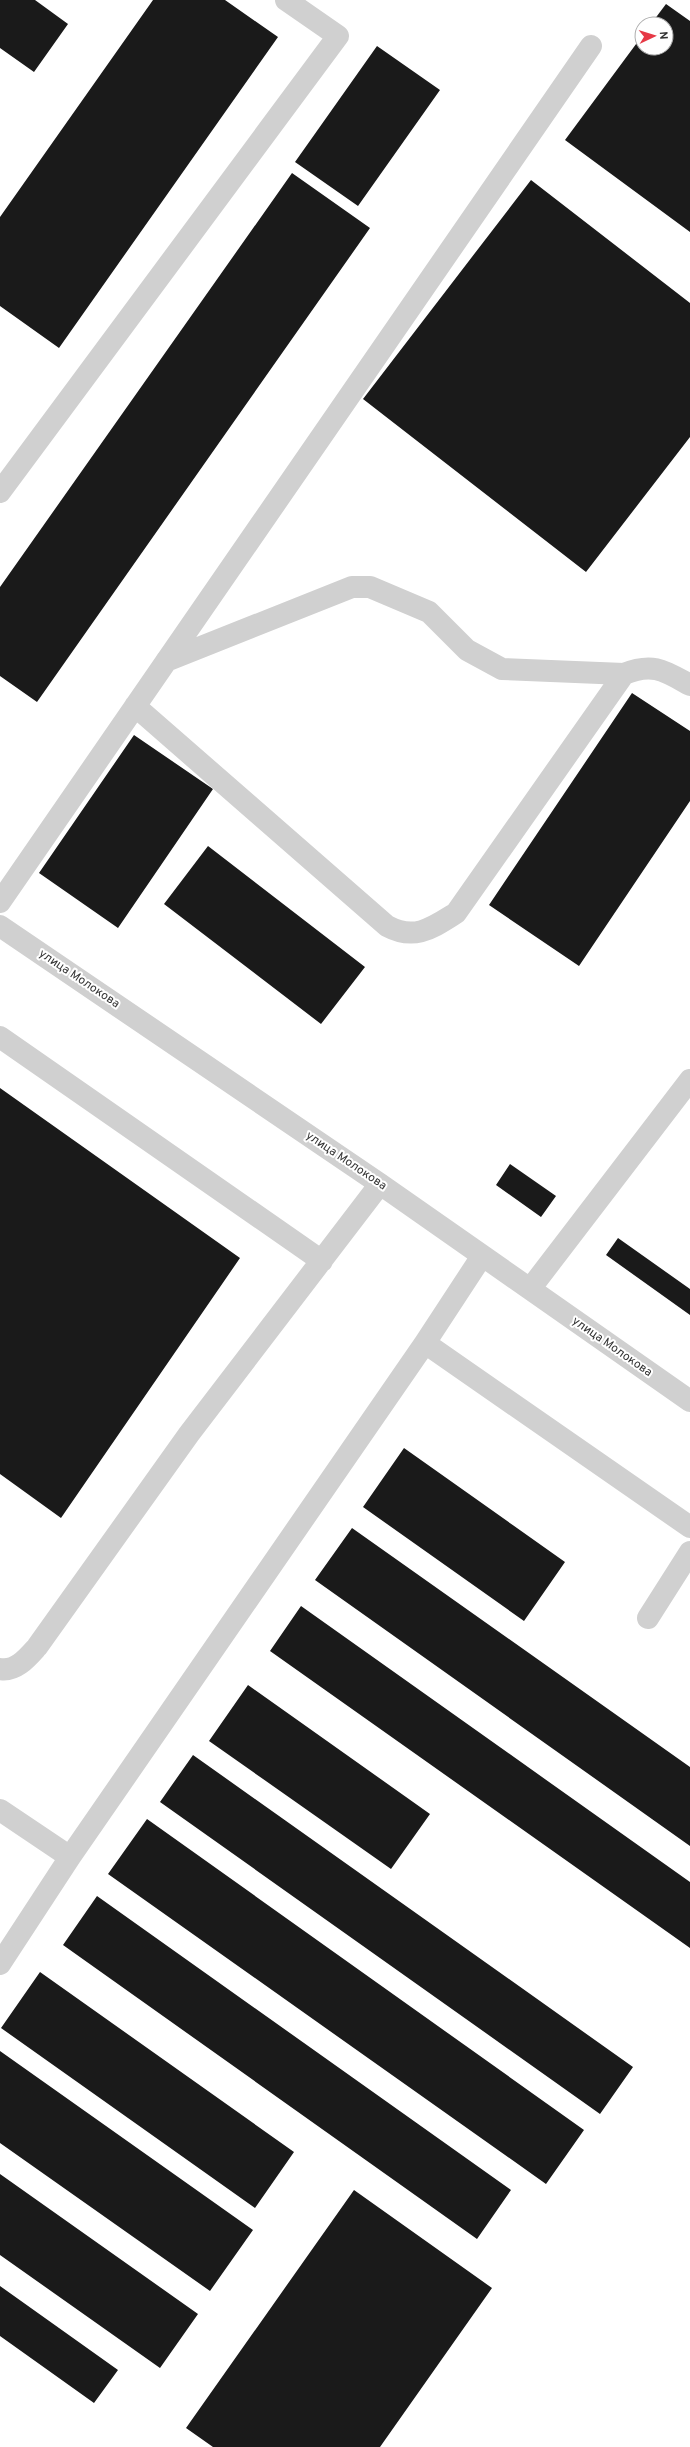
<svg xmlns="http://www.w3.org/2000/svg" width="690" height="2447" font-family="Overpass,sans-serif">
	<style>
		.building { fill: #1a1a1a }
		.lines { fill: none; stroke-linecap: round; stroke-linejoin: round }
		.minor { stroke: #d0d0d0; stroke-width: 22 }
		.labels { text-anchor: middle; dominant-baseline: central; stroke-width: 4; stroke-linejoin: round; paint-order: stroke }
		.street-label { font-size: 12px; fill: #333; stroke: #fff }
	</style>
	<rect width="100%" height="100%" fill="#fff"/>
	<path class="building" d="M 0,0 L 35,0 L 68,24 L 34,72 L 0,48 Z
		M 153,0 L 225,0 L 278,37 L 59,348 L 0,306 L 0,217 Z
		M 666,4 L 690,21 L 690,232 L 565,140 L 642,36 L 642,48 L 666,48 L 666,24 L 651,24 Z
		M 377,46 L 440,90 L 358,206 L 295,162 Z
		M 292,173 L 370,228 L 37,702 L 0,676 L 0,587 Z
		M 531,180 L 690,303 L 690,437 L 586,572 L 363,399 Z
		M 632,693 L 690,731 L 690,801 L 579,966 L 489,905 Z
		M 134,735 L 213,789 L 118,928 L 39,873 Z
		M 208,846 L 365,967 L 321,1024 L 164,904 Z
		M 0,1088 L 240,1258 L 61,1518 L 0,1474 Z
		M 510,1164 L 556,1196 L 541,1217 L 496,1185 Z
		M 618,1238 L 690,1289 L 690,1315 L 606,1255 Z
		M 404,1448 L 565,1562 L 524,1621 L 363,1507 Z
		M 352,1528 L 690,1767 L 690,1846 L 315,1580 Z
		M 301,1606 L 690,1882 L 690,1948 L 270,1651 Z
		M 248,1685 L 430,1814 L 391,1869 L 209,1741 Z
		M 193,1755 L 633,2067 L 600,2114 L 160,1802 Z
		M 147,1819 L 584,2130 L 546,2184 L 108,1874 Z
		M 97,1896 L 511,2190 L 477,2239 L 63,1945 Z
		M 40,1972 L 294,2152 L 255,2208 L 1,2028 Z
		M 0,2051 L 253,2230 L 210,2291 L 0,2143 Z
		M 0,2174 L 198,2314 L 160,2368 L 0,2255 Z
		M 354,2190 L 492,2288 L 380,2447 L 213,2447 L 186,2428 Z
		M 0,2286 L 118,2370 L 94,2403 L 0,2336 Z"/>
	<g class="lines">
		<path class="minor" d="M 0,492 L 338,36 L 286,0
			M 166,661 L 352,587 L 370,587 L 429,612 L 467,650 L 502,669 L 624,674
			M 135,706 L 387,926 C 415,941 432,928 456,913 L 624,674 C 653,662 665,671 690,685
			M 0,902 L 591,46
			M 0,926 L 380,1184 L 690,1401
			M 0,1037 L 322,1261
			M 530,1289 L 690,1080
			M 425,1343 L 482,1256
			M 648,1618 L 690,1552
			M 0,1669 C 16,1672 28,1657 37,1647 L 189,1434 L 380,1184
			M 0,1810 L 70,1857
			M 0,1964 L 70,1857 L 425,1343 L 690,1527"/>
	</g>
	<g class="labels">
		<g class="street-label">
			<text transform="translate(79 979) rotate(34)">улица Молокова</text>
			<text transform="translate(346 1161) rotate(34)">улица Молокова</text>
			<text transform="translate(612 1347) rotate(35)">улица Молокова</text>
		</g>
	</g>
	<g transform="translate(654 36) rotate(86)"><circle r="19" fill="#ffffff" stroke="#adadad"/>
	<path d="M0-3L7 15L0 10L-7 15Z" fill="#e63946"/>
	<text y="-6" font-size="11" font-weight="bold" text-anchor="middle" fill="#333333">N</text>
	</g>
</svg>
